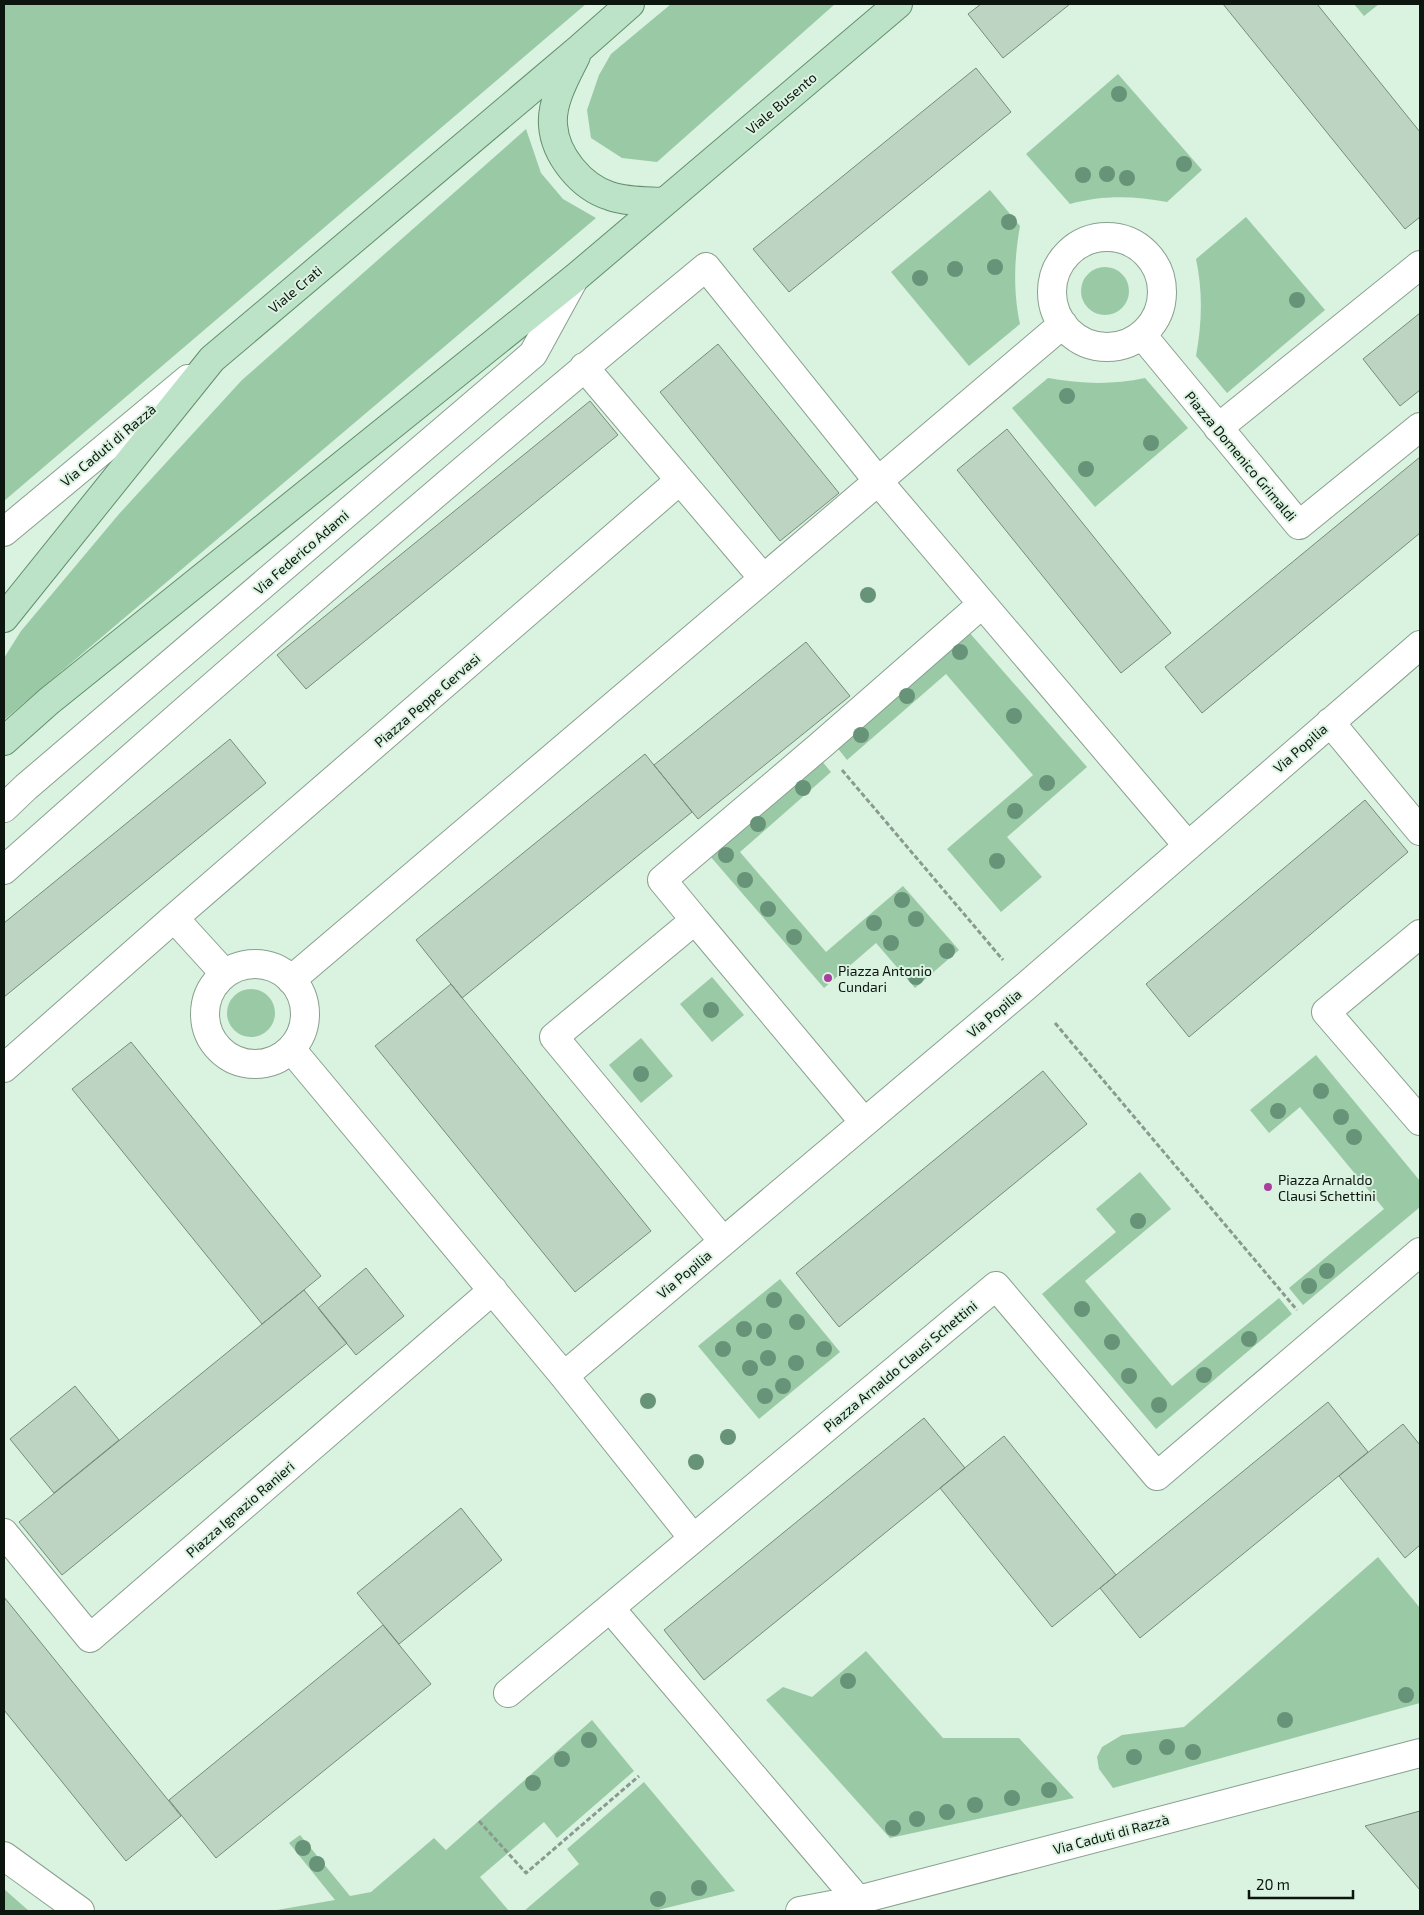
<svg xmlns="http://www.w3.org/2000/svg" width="1424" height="1915" font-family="'Exo 2',sans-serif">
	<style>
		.green { fill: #99caa5 }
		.building { fill: #bcd4c1; stroke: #768c7b }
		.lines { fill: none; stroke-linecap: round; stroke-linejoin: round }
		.minor-casing { stroke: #89a08e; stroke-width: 30 }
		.major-casing { stroke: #628f6e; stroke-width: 30 }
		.path { stroke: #899b8e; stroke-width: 3; stroke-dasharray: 5 2.5; stroke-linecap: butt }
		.minor { stroke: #fff; stroke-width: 28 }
		.major { stroke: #bce3c7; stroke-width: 28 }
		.tree { fill: #679378 }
		.poi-dot { fill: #a93e9e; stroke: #daf2e0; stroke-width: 2 }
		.labels { text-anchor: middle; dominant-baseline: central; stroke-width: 4; stroke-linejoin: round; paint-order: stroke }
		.street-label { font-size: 14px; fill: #0d150f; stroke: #daf2e0 }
		.poi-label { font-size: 14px; fill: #0d150f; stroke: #daf2e0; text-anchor: start }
	</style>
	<rect width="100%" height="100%" fill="#daf2e0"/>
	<path class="green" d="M 4,4 L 586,4 L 4,501 Z
		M 671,4 L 835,4 L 657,162 L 622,158 L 591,138 L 587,110 L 599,75 L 611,54 Z
		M 1354,4 L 1379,4 L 1364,16 Z
		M 1118,74 L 1202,170 L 1167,202 C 1133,196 1104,195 1070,204 L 1026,154 Z
		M 526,129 L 541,173 L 563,199 L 596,218 L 4,720 L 4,658 L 21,631 L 119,514 L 242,380 Z
		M 990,190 L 1020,226 C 1014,260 1013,291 1020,324 L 969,366 L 891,272 Z
		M 1246,217 L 1325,310 L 1227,393 L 1196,356 C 1202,323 1203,292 1196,259 Z
		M1081 291a24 24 0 1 1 48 0a24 24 0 1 1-48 0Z
		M 1048,378 C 1081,384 1112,385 1145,378 L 1188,428 L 1095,507 L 1012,408 Z
		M 968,631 L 1087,767 L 1007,837 L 1042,877 L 1001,912 L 947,849 L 1033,775 L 946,674 L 847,760 L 836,746 Z
		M 821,760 L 831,772 L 740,852 L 826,952 L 903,886 L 959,950 L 915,988 L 876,943 L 824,988 L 710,856 Z
		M 712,977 L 744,1015 L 712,1042 L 680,1004 Z
		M227 1013a24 24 0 1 1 48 0a24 24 0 1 1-48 0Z
		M 641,1038 L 673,1076 L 641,1103 L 609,1065 Z
		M 1316,1055 L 1420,1181 L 1420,1207 L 1303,1305 L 1289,1288 L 1384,1209 L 1300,1107 L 1269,1133 L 1250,1110 Z
		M 1140,1172 L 1171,1209 L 1085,1281 L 1172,1386 L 1279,1298 L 1292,1314 L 1156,1429 L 1042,1294 L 1116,1232 L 1096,1209 Z
		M 780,1279 L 840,1352 L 759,1419 L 698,1346 Z
		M 1378,1557 L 1420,1608 L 1420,1703 L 1113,1788 L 1099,1769 L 1097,1757 L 1102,1747 L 1122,1735 L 1184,1727 Z
		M 866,1651 L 943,1738 L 1019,1738 L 1074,1798 L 890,1838 L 766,1700 L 783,1687 L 812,1697 Z
		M 592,1720 L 634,1771 L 557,1838 L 544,1822 L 480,1877 L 509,1911 L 271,1911 L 335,1900 L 289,1843 L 300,1835 L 350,1896 L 371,1892 L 434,1838 L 446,1850 Z
		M 644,1782 L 735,1891 L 654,1911 L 524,1911 L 579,1864 L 567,1849 Z
		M 4,1889 L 29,1911 L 4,1911 Z"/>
	<path class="building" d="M 981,4 L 1070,4 L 1003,58 L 968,14 Z
		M 1223,4 L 1317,4 L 1420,132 L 1420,217 L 1405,229 Z
		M 976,68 L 1011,112 L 789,292 L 753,249 Z
		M 1420,313 L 1420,390 L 1400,406 L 1363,359 Z
		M 718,344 L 839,493 L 780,541 L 660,392 Z
		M 590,401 L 618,435 L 306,689 L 277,655 Z
		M 1007,429 L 1171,633 L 1121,673 L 957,470 Z
		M 1420,457 L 1420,533 L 1202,713 L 1165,667 Z
		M 806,642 L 850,696 L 698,819 L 654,765 Z
		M 230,739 L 266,783 L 4,997 L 4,923 Z
		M 645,754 L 692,812 L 462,998 L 416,940 Z
		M 1365,800 L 1408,852 L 1189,1037 L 1146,984 Z
		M 451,984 L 651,1231 L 575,1292 L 375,1046 Z
		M 131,1042 L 321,1276 L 262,1324 L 72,1089 Z
		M 1043,1071 L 1087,1124 L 839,1327 L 796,1273 Z
		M 366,1268 L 404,1316 L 356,1355 L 318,1308 Z
		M 304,1290 L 347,1343 L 62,1575 L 19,1522 Z
		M 75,1386 L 119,1440 L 54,1493 L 10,1439 Z
		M 1328,1402 L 1368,1452 L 1140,1638 L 1100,1588 Z
		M 924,1418 L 965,1468 L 704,1680 L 664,1630 Z
		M 1403,1424 L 1420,1445 L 1420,1545 L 1405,1558 L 1339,1476 Z
		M 1004,1436 L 1116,1575 L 1052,1627 L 940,1488 Z
		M 461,1508 L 502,1560 L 399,1644 L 357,1593 Z
		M 4,1597 L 181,1816 L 126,1861 L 4,1710 Z
		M 383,1625 L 431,1684 L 216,1858 L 169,1800 Z
		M 1420,1811 L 1420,1890 L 1365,1826 Z"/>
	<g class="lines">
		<g class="minor-casing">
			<path id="minor" d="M1052 292a55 55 0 1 1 110 0a55 55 0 1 1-110 0Z
				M 1142,335 L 1299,525 L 1420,427
				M 584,367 L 763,578
				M 1218,428 L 1420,265
				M 4,532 L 188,379
				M 1330,722 L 1420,831
				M 4,808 L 26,787 L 533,354 L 574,279
				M 4,870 C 235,665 468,463 706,267 L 878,481 L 1188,846
				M 174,918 L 679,481
				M 695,920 L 662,880 L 821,745 L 981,605
				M 1420,934 L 1326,1012 L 1420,1121
				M205 1014a50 50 0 1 1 100 0a50 50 0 1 1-100 0Z
				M 291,980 L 1063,324
				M 291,1049 L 564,1376 L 693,1538
				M 4,1068 L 174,918 L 225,974
				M 723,1241 L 554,1037 L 695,920 L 864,1122
				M 564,1376 L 1025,987 L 1420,645
				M 4,1533 L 90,1638 L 493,1290
				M 508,1693 L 610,1608
				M 4,1856 L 80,1911
				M 858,1900 L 610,1608 L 996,1286 L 1157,1476 L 1420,1252
				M 800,1911 L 858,1900 L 1420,1753"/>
		</g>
		<g class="major-casing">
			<path id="major" d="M 576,56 C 566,76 551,102 553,125 C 555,155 581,187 610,196 C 627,202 646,201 664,202
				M 4,618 L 212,359 L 579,49 L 630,4
				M 4,741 L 49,701 L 575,278 L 898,4"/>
		</g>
		<path class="path" d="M 842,770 L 1003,960
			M 1055,1023 L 1297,1310
			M 479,1821 L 526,1873 L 639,1776"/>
		<use href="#minor" class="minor"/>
		<use href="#major" class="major"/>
	</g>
	<g class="tree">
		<circle cx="1119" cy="94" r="8"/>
		<circle cx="1184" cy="164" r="8"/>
		<circle cx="1107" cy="174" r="8"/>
		<circle cx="1083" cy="175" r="8"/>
		<circle cx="1127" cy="178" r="8"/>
		<circle cx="1009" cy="222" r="8"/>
		<circle cx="995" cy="267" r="8"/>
		<circle cx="955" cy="269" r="8"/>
		<circle cx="920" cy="278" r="8"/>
		<circle cx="1297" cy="300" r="8"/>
		<circle cx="1067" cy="396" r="8"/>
		<circle cx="1151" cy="443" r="8"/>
		<circle cx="1086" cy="469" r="8"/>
		<circle cx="868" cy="595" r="8"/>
		<circle cx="960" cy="652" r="8"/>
		<circle cx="907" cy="696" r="8"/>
		<circle cx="1014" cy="716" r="8"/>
		<circle cx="861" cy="735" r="8"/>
		<circle cx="1047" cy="783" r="8"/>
		<circle cx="803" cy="788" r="8"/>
		<circle cx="1015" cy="811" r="8"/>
		<circle cx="758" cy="824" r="8"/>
		<circle cx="726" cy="855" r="8"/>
		<circle cx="997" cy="861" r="8"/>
		<circle cx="745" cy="880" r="8"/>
		<circle cx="902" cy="900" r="8"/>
		<circle cx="768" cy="909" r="8"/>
		<circle cx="916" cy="919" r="8"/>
		<circle cx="874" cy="923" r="8"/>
		<circle cx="794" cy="937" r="8"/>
		<circle cx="891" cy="943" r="8"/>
		<circle cx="947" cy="951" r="8"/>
		<circle cx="916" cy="977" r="8"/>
		<circle cx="711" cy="1010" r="8"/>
		<circle cx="641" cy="1074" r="8"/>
		<circle cx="1321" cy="1091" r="8"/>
		<circle cx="1278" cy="1111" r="8"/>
		<circle cx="1341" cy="1117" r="8"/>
		<circle cx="1354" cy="1137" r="8"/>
		<circle cx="1138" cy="1221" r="8"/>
		<circle cx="1327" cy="1271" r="8"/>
		<circle cx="1309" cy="1286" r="8"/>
		<circle cx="774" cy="1300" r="8"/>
		<circle cx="1082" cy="1309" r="8"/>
		<circle cx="797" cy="1322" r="8"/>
		<circle cx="744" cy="1329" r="8"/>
		<circle cx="764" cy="1331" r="8"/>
		<circle cx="1249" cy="1339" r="8"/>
		<circle cx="1112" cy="1342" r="8"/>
		<circle cx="723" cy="1349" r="8"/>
		<circle cx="824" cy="1349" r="8"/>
		<circle cx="768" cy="1358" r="8"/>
		<circle cx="796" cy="1363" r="8"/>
		<circle cx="750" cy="1368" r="8"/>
		<circle cx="1204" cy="1375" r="8"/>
		<circle cx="1129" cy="1376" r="8"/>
		<circle cx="783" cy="1386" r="8"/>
		<circle cx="765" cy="1396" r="8"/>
		<circle cx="648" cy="1401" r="8"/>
		<circle cx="1159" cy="1405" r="8"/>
		<circle cx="728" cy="1437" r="8"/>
		<circle cx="696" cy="1462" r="8"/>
		<circle cx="848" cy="1681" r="8"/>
		<circle cx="1406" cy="1695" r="8"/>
		<circle cx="1285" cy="1720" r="8"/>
		<circle cx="589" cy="1740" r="8"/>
		<circle cx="1167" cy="1747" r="8"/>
		<circle cx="1193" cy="1752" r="8"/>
		<circle cx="1134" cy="1757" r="8"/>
		<circle cx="562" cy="1759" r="8"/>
		<circle cx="533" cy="1783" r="8"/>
		<circle cx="1049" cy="1790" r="8"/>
		<circle cx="1012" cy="1798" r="8"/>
		<circle cx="975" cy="1805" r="8"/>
		<circle cx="947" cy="1812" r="8"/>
		<circle cx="917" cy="1819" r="8"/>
		<circle cx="893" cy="1828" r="8"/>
		<circle cx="303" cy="1848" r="8"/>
		<circle cx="317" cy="1864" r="8"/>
		<circle cx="699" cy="1888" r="8"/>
		<circle cx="658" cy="1899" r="8"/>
	</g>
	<g class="poi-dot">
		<circle cx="828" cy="978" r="5"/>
		<circle cx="1268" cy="1187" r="5"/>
	</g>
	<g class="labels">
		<g class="street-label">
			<text transform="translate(781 103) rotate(-40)">Viale Busento</text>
			<text transform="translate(295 289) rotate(-40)">Viale Crati</text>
			<text transform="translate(108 445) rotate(-40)">Via Caduti di Razzà</text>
			<text transform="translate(1241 456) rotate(50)">Piazza Domenico Grimaldi</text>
			<text transform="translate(301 552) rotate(-41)">Via Federico Adami</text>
			<text transform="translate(427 700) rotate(-41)">Piazza Peppe Gervasi</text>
			<text transform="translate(1300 748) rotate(-41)">Via Popilia</text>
			<text transform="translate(994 1013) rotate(-40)">Via Popilia</text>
			<text transform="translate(684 1274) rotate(-40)">Via Popilia</text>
			<text transform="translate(900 1366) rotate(-40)">Piazza Arnaldo Clausi Schettini</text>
			<text transform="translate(240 1509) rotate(-41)">Piazza Ignazio Ranieri</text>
			<text transform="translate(1111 1834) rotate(-15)">Via Caduti di Razzà</text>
		</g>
		<g class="poi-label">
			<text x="838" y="970">Piazza Antonio<tspan x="838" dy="16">Cundari</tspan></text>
			<text x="1278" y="1179">Piazza Arnaldo<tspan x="1278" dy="16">Clausi Schettini</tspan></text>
		</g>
	</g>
	<rect width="1424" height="1915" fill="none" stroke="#0d150f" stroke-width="10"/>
	<path d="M1249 1890v8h104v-8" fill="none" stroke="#0d150f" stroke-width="2.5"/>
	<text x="1256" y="1890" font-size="15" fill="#0d150f" stroke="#daf2e0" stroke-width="4" paint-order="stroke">20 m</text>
</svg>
